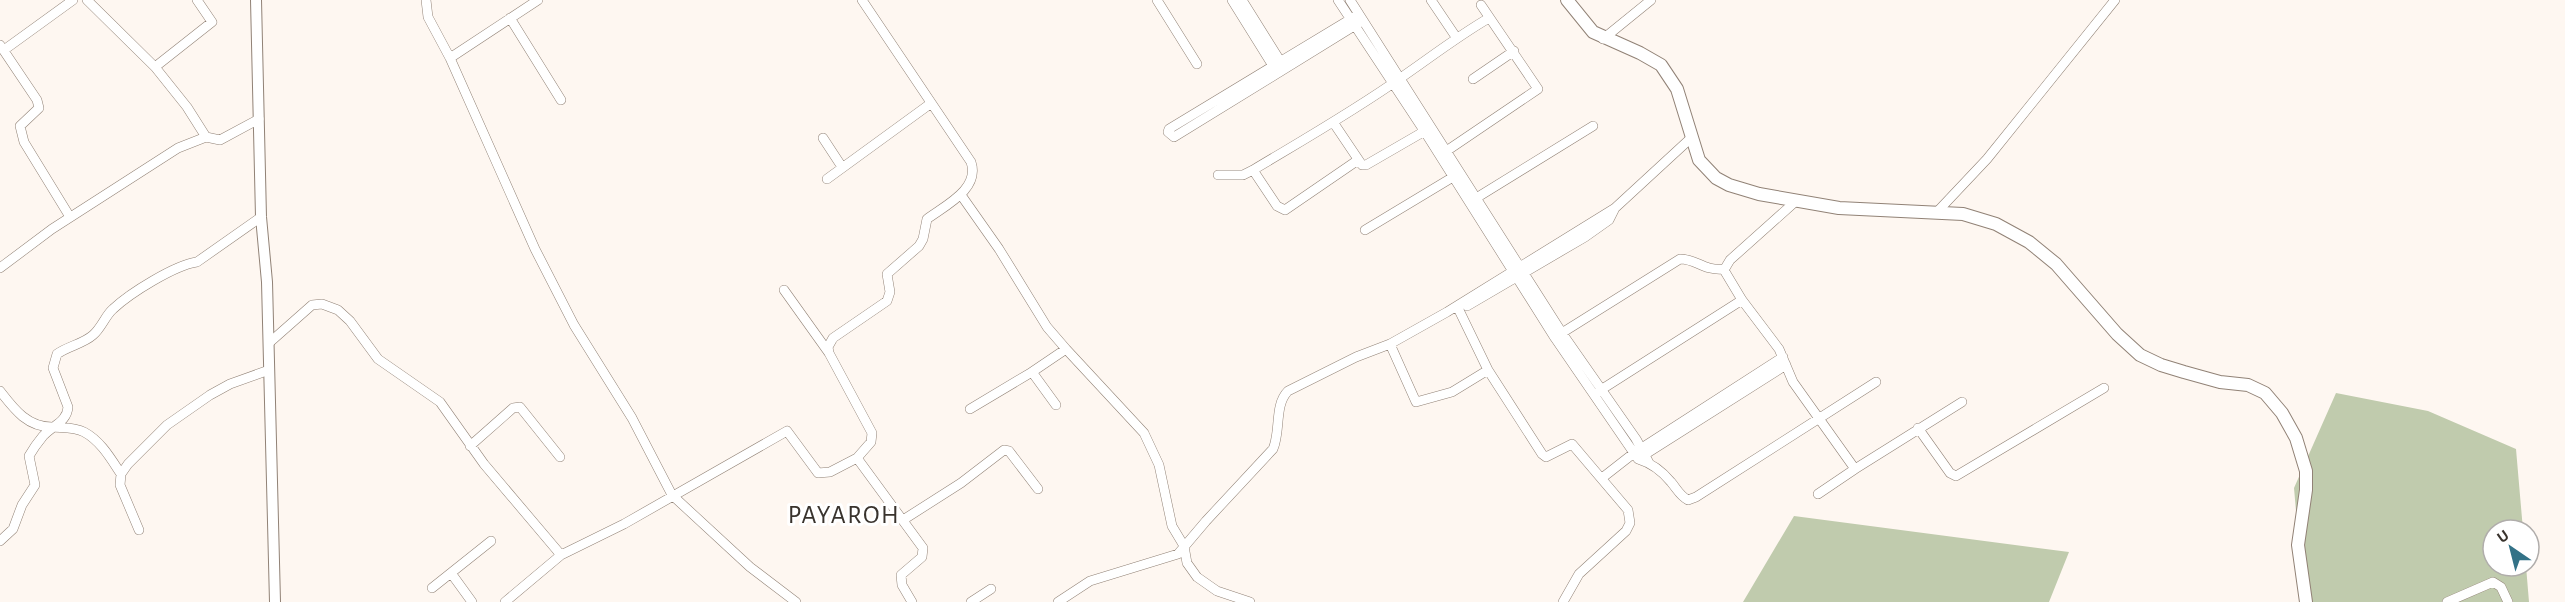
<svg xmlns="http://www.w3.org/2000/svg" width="2565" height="602" font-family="'Alegreya Sans',sans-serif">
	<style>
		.forest { fill: #c0cbad }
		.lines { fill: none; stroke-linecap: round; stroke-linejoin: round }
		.minor-casing { stroke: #918276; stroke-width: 10 }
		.tertiary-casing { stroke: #918276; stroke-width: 12 }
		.secondary-casing { stroke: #918276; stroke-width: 14 }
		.minor { stroke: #fff; stroke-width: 9 }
		.tertiary { stroke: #fff; stroke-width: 10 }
		.secondary { stroke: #fff; stroke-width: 12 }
		.labels { text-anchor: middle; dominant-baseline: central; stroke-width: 6; stroke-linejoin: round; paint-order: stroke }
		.quarter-label { font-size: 26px; letter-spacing: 1.5px; fill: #39332d; stroke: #fff }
	</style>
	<rect width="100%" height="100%" fill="#fef7f1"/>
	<path class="forest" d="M 2336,393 L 2428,411 L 2516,449 L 2523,530 L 2493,530 L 2493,566 L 2526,566 L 2529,602 L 2304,602 L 2294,488 Z
		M 1794,516 L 2069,552 L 2049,602 L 1743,602 Z"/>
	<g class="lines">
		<g class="minor-casing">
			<path id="minor" d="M 87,0 L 155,67 L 187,107 L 206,137
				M 426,0 L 428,17 L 450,58 L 535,249 L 574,325 L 632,418 L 672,495 L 750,567 L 796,602
				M 862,0 L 971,162 C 980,189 946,205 927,219 L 923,239 L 919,246 L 887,274 L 890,292 L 887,301 L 833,338 L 828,347 L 829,353 L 872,433 L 871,442 L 857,458 L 923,548 L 922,557 L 901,575 L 902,585 L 912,602
				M 1157,0 L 1197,64
				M 1232,0 L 1275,69
				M 1242,0 L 1282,64
				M 1338,0 L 1425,132 L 1555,338 L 1638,459 C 1651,463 1662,471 1671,482 C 1677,489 1680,496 1688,500 L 1696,497 L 1876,382
				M 1350,0 L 1562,333 L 1636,439 L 1649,463
				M 1431,0 L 1456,37
				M 1354,17 L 1169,129 L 1168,132 L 1174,137 L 1359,23
				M 510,18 L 561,100
				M 1603,39 L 1651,0
				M 0,45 L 37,100 L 39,108 L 20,126 L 24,142 L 70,217
				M 4,50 L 73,0
				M 450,58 L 538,0
				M 155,67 L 212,22 L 197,0
				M 1473,79 L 1514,51
				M 1333,122 L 1362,165 L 1366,165 L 1430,128
				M 823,138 L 842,167
				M 1442,154 L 1538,89 L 1481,5
				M 1253,170 L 1277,206 L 1285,210 L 1358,160
				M 1218,175 L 1243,175 L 1253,170 C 1303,140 1354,111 1402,77 C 1431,57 1458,36 1489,18
				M 827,179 L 930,104
				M 961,195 L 999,249 L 1047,327 L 1066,349
				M 1473,200 L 1593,126
				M 1796,201 L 1730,260 L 1724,270 L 1742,300 L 1779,349 L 1793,382 L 1855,469 L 1962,402
				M 1937,212 L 1987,159 L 2115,0
				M 1365,230 L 1458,174
				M 0,268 L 52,229 L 178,148 L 206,137 L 220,140 L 259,119
				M 784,290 L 829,353
				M 1467,302 L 1467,306 L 1585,237 L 1609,220 L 1615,208
				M 1457,306 L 1488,370 L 1542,454 L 1546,457 L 1572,444 L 1628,510 L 1630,523 L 1626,531 L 1579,574 L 1563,602
				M 1557,336 L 1680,259 C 1697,259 1703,271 1724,269
				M 269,343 L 312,305 L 322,304 L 338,310 L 350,321 L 378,359 L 440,402 L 484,464 L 561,555 L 505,602
				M 1390,344 L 1416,402 L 1452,392 L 1488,370
				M 0,391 C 14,409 27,427 52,427 C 63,428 75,427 84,432 C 101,441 111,459 121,474
				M 1596,393 L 1742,300
				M 1056,405 L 1032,372 L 1066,349 L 1144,433 L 1159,465 L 1172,526 L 1184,546 L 1187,563 L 1197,577 L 1217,591 L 1250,602
				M 970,409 L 1032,372
				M 1918,428 L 1950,473 L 1956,476 L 2104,388
				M 470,446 L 513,408 L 520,407 L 560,457
				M 1641,457 L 1786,365
				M 1602,478 L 1634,453 L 1783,357
				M 1818,494 L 1855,469
				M 903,520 L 961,483 L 1004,450 L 1009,451 L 1038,489
				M 139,530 L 120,485 L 121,474 L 128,464 L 167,425 L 210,395 L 230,384 L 269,370
				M 0,541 L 13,529 L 22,505 L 35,485 L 29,456 C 33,449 38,442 43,436 C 53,425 67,422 68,407 L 53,368 L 57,354 C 68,346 83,344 93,335 C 102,327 105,316 113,309 C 130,293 175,265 197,262 L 261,217
				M 561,555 L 624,524 L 787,431 L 818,473 L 830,472 L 857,458
				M 451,573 L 472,602
				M 432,588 L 491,541
				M 971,602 L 991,589
				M 1058,602 L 1090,581 L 1178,554 L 1206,521 L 1273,449 C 1281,431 1274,405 1288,391 L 1356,357 L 1390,344 L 1447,312 L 1615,208 L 1691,138
				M 2447,602 L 2493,582 L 2501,587 L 2508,602"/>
		</g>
		<g class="tertiary-casing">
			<path id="tertiary" d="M 256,0 L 261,217 L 267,282 L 275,602"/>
		</g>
		<g class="secondary-casing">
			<path id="secondary" d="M 1567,0 L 1593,32 L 1640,53 L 1661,65 L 1677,89 L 1699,160 L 1716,178 L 1729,185 L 1759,194 L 1839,208 L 1963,214 L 1996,224 L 2029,242 L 2056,264 L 2117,334 L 2140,355 L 2161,365 L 2184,372 L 2220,382 L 2248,385 L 2265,393 L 2282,413 L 2296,438 L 2306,471 L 2306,490 L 2298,545 L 2306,602"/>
		</g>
		<use href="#minor" class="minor"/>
		<use href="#tertiary" class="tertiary"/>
		<use href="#secondary" class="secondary"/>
	</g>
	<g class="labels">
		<g class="quarter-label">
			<text x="844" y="515">PAYAROH</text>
		</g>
	</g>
	<g transform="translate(2511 548) rotate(325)"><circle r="28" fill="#ffffff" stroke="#b0adab" stroke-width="1.5"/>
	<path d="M0-4.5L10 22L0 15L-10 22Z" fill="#337287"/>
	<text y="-9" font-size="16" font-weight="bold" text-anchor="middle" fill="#39332d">U</text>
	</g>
</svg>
